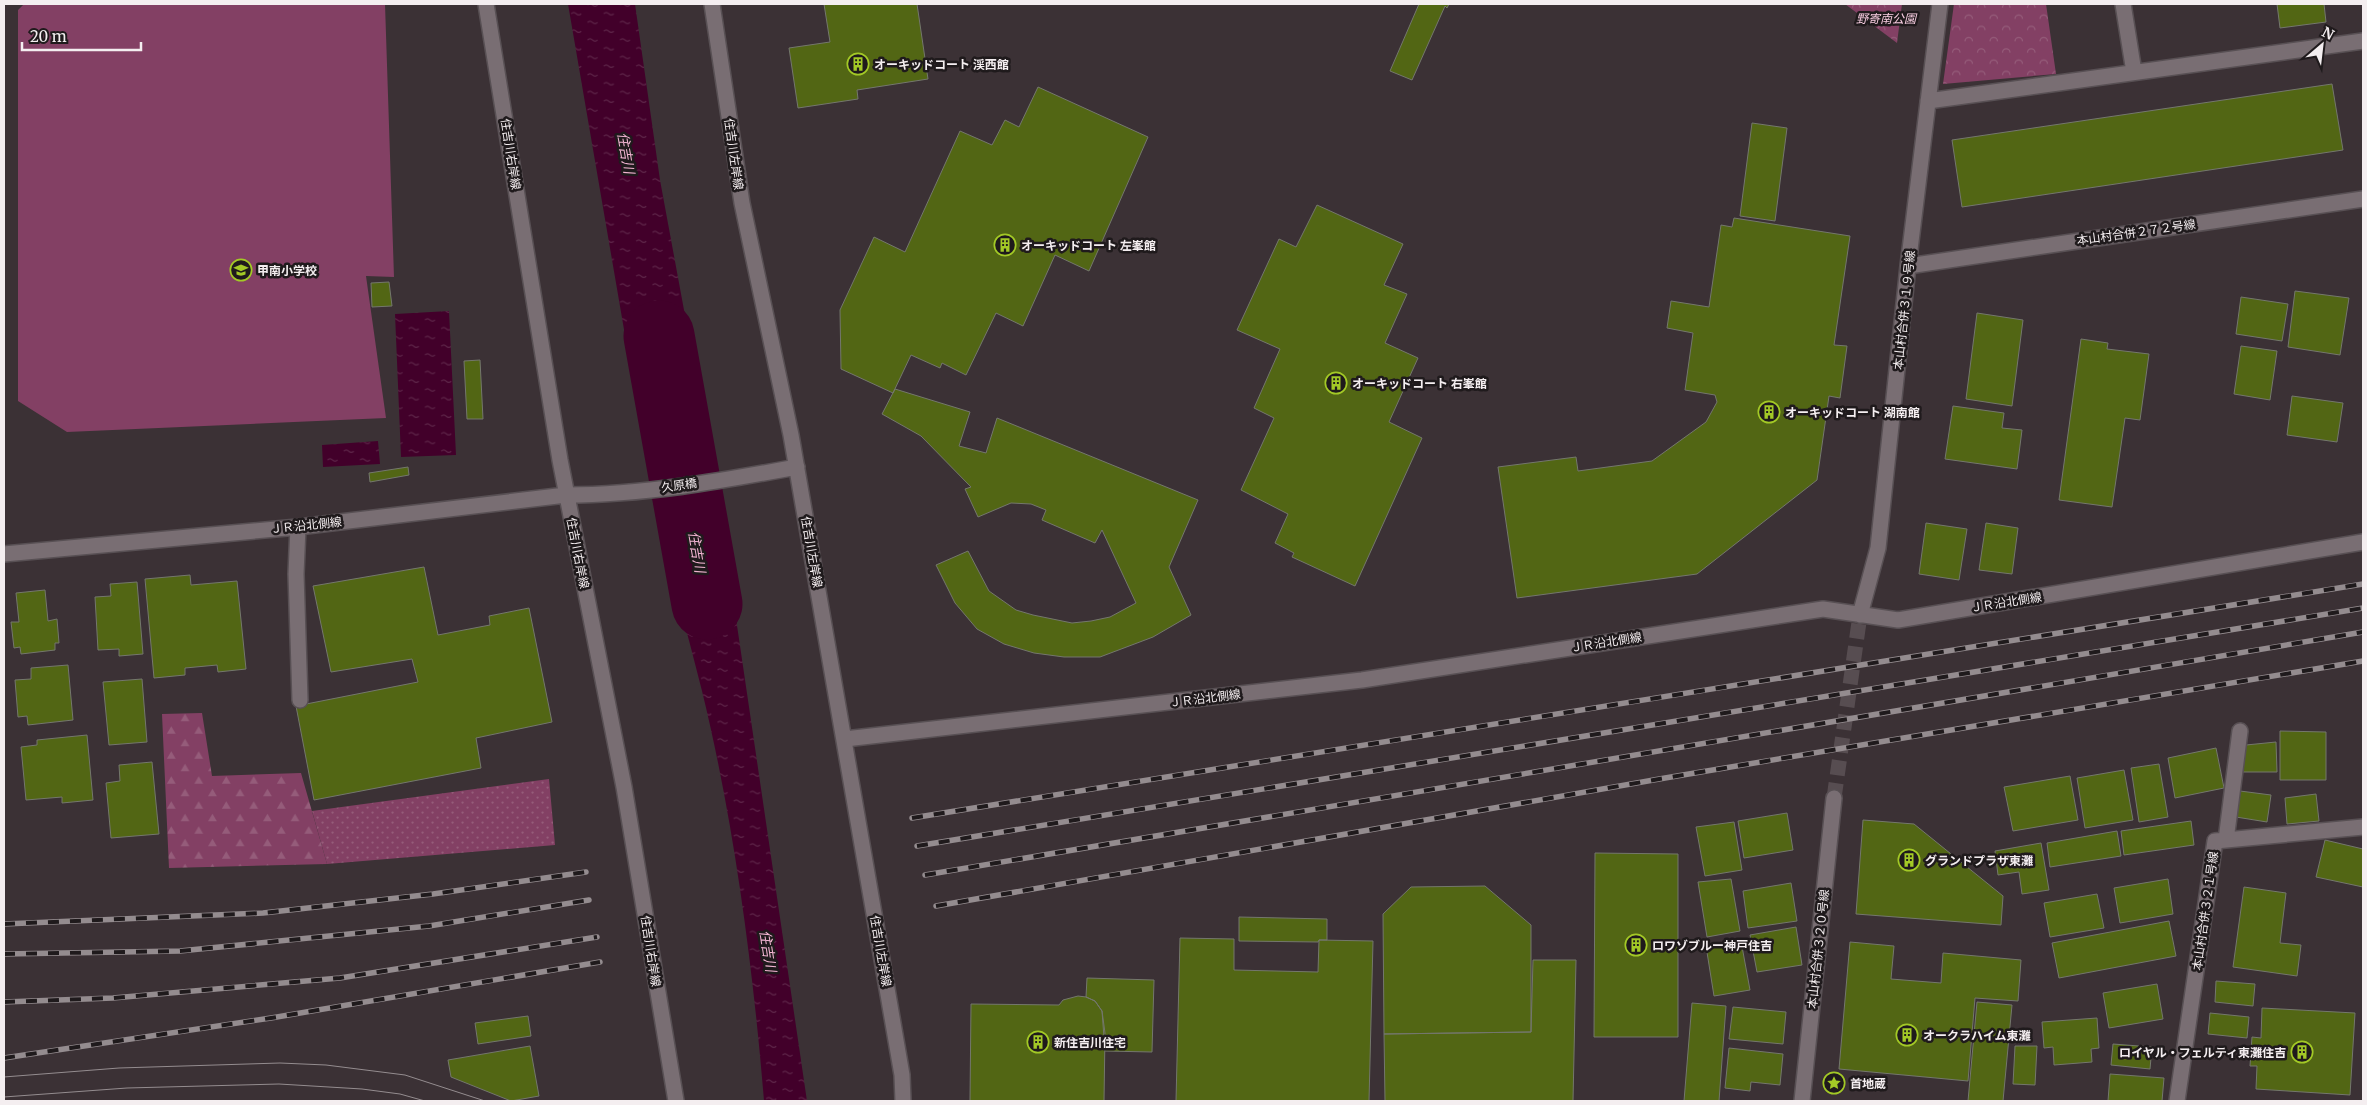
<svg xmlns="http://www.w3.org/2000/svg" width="2367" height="1105" font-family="Merriweather,'Noto Sans JP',serif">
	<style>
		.grass { fill: url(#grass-dots) }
		.forest { fill: url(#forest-firs) }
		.park { fill: url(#park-crowns) }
		.garden { fill: #834064 }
		.water { fill: url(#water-ripples) }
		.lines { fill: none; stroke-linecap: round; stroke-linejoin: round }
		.river { stroke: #42002a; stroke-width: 71 }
		.building { fill: #526614; stroke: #74776d }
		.minor-tunnel { stroke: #574d51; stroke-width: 15; stroke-dasharray: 15 8; stroke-linecap: butt }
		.minor-casing { stroke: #585054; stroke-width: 18 }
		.minor { stroke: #796e73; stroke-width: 15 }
		.tram { stroke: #948c8f; stroke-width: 1 }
		.rail-casing { stroke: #948c8f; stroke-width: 5.5 }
		.rail { stroke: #1f1a1c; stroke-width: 4; stroke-dasharray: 11; stroke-linecap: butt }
		.labels { text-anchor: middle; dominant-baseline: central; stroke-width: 5; stroke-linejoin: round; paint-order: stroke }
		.park-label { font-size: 12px; font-style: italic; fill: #f8cde1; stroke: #1f1a1c }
		.poi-label { font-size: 12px; font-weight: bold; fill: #f4eef0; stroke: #1f1a1c; text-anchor: start }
		.street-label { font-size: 12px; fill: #f4eef0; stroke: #1f1a1c }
		.water-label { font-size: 14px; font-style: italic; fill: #f3b5d3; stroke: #1f1a1c }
	</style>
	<defs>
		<pattern id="grass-dots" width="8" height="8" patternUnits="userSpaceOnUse" patternTransform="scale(1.25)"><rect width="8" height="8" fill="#834064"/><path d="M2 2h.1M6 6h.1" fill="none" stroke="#955c7a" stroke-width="1.8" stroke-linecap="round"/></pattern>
		<pattern id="forest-firs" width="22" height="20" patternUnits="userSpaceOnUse" patternTransform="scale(1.25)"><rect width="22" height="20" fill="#834064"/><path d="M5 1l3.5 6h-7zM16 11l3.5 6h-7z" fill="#955c7a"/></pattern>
		<pattern id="park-crowns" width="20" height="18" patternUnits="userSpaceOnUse" patternTransform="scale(1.25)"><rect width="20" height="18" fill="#834064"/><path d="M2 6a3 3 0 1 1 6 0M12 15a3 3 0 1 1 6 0" fill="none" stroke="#955c7a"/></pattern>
		<pattern id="water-ripples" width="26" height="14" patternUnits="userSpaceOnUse" patternTransform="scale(1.25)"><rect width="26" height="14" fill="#42002a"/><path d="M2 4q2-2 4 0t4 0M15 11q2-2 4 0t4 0" fill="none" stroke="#5e2649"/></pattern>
	</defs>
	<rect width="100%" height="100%" fill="#3b3135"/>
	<path class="grass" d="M 549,779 L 555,845 L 327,864 L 312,811 Z"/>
	<path class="forest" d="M 202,713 L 212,776 L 301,773 L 327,864 L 169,868 L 162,714 Z"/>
	<path class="park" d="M 1845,4 L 1902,4 L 1897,43 Z
		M 1954,4 L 2046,4 L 2056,74 L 1943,84 Z"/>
	<path class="garden" d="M 24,4 L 385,4 L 394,277 L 366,276 L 386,418 L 67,432 L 18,401 L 18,10 Z"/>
	<path class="water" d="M 568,4 L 635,4 L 660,180 L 706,429 L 643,440 Z
		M 449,311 L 456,455 L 401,457 L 395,314 Z
		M 378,441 L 380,464 L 323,467 L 322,445 Z
		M 719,503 L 807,1101 L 764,1101 C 753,967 734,822 702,691 C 687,631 670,571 655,512 Z"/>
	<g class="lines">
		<path class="river" d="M 659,336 L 707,604"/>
	</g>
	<path class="building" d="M 824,4 L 917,4 L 928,79 L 857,90 L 858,99 L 798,108 L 789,48 L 830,42 Z
		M 1419,4 L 1449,4 L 1447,8 L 1445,6 L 1412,80 L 1390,71 Z
		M 2277,4 L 2324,4 L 2326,22 L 2280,28 Z
		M 2332,84 L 2343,150 L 1962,207 L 1952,140 Z
		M 1038,87 L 1148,137 L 1089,271 L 1055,255 L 1023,326 L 996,313 L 966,375 L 942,363 L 940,368 L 911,355 L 893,393 L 841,369 L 840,310 L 874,237 L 905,252 L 960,131 L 992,145 L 1005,120 L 1019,127 Z
		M 1752,123 L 1787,128 L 1775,221 L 1740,216 Z
		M 1317,205 L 1403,244 L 1384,285 L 1407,294 L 1385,343 L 1418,358 L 1389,422 L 1422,438 L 1355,586 L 1292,557 L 1294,553 L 1275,543 L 1288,514 L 1241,490 L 1274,418 L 1254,408 L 1280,349 L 1237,330 L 1279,239 L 1296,247 Z
		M 1734,218 L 1850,236 L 1834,345 L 1847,346 L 1840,398 L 1829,396 L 1817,480 L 1697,574 L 1517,598 L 1498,467 L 1576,457 L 1578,471 L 1652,461 L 1706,422 L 1717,402 L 1715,395 L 1685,390 L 1693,333 L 1667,328 L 1671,301 L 1709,307 L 1721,225 L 1732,227 Z
		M 389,282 L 392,306 L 372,307 L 371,283 Z
		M 2295,291 L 2349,298 L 2340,355 L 2288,347 Z
		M 2241,297 L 2288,304 L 2282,341 L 2236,334 Z
		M 1977,313 L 2023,320 L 2012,406 L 1966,399 Z
		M 2081,339 L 2108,343 L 2107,349 L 2149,354 L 2140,420 L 2125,418 L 2112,507 L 2059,500 Z
		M 2241,346 L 2277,351 L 2270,400 L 2234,394 Z
		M 480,360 L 483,419 L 467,419 L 464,361 Z
		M 895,389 L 970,412 L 959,446 L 986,453 L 997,418 L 1198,500 L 1169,567 L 1191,615 L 1153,637 L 1100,657 L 1064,657 L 1034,653 L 1004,644 L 977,629 L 955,603 L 936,565 L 968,551 L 989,591 L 1016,610 L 1033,615 L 1072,623 L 1091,621 L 1110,617 L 1136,603 L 1102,530 L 1095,543 L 1042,520 L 1046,510 L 1031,504 L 1011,503 L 978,517 L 965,489 L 971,487 L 921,436 L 882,414 Z
		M 2292,396 L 2343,403 L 2337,442 L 2287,435 Z
		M 1953,406 L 2004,413 L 2002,428 L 2022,430 L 2017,469 L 1945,459 Z
		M 408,467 L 409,475 L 370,482 L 369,473 Z
		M 1926,523 L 1967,529 L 1959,580 L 1919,574 Z
		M 1986,523 L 2018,528 L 2012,574 L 1979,570 Z
		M 424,567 L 438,635 L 490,625 L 489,616 L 529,608 L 552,722 L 476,738 L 481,768 L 314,800 L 296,706 L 418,682 L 412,659 L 331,672 L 313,586 Z
		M 190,575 L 191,585 L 237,581 L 246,669 L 218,672 L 217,665 L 185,668 L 185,675 L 154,678 L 145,579 Z
		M 137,582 L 143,654 L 119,656 L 119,649 L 98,650 L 95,597 L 111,596 L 110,584 Z
		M 45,590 L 48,621 L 57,619 L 59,643 L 55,643 L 55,650 L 21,654 L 20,647 L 14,648 L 11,622 L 19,622 L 16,593 Z
		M 68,665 L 73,720 L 28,725 L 27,716 L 18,717 L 15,680 L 31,679 L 31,668 Z
		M 142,679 L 147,742 L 109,745 L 103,682 Z
		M 2280,731 L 2326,732 L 2326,780 L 2280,780 Z
		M 87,735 L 93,800 L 62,803 L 62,797 L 26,800 L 21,747 L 37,745 L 37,740 Z
		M 2276,742 L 2277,772 L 2241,772 L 2246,745 Z
		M 2216,748 L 2224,788 L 2175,798 L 2168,758 Z
		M 152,762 L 159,834 L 111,838 L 106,783 L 120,781 L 119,765 Z
		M 2159,764 L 2168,817 L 2139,822 L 2131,768 Z
		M 2124,770 L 2133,820 L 2085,828 L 2077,778 Z
		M 2070,776 L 2078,820 L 2013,831 L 2004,787 Z
		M 2240,791 L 2271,795 L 2267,822 L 2236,817 Z
		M 2316,794 L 2319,821 L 2287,824 L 2285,798 Z
		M 1787,813 L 1793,850 L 1744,858 L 1738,821 Z
		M 1863,820 L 1914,824 L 2003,896 L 2001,925 L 1856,914 Z
		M 2191,821 L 2194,845 L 2124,855 L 2121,831 Z
		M 1734,822 L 1742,870 L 1705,876 L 1696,827 Z
		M 2117,831 L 2121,856 L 2050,867 L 2047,843 Z
		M 2325,840 L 2363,849 L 2363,887 L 2316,877 Z
		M 2041,843 L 2049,890 L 2022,894 L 2019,872 L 1998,875 L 1995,851 Z
		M 1595,853 L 1678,854 L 1678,1037 L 1594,1037 Z
		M 1731,879 L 1740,931 L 1707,937 L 1698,882 Z
		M 2168,879 L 2173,914 L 2120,923 L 2114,888 Z
		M 1791,883 L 1797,921 L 1748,928 L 1743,891 Z
		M 1485,886 L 1531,925 L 1531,1032 L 1384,1034 L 1383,914 L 1411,887 Z
		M 2244,887 L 2286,893 L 2280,943 L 2301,945 L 2297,976 L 2233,967 Z
		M 2097,894 L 2104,928 L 2050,937 L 2044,903 Z
		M 1239,917 L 1327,919 L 1327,940 L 1319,940 L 1318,942 L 1239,941 Z
		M 2169,921 L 2176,956 L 2059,978 L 2052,943 Z
		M 1796,927 L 1802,965 L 1757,972 L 1750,935 Z
		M 1180,938 L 1234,939 L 1234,970 L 1318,972 L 1319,940 L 1373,941 L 1369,1101 L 1176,1101 Z
		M 1741,941 L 1750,990 L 1714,996 L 1706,946 Z
		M 1850,942 L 1894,946 L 1891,979 L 1941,983 L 1943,953 L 2021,960 L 2018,1001 L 1975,998 L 1968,1081 L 1839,1069 Z
		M 1533,960 L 1576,960 L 1573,1101 L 1385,1101 L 1384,1034 L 1531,1032 Z
		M 1087,978 L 1154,980 L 1152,1052 L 1105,1051 L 1102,1011 L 1095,1001 L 1086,997 Z
		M 2216,981 L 2255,984 L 2253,1006 L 2215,1002 Z
		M 2157,984 L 2163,1019 L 2109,1028 L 2103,993 Z
		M 1078,996 L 1086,997 L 1095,1001 L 1102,1011 L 1105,1033 L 1104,1101 L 970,1101 L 971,1004 L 1059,1005 L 1063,1000 Z
		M 1977,1002 L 2012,1005 L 2003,1101 L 1968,1101 Z
		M 1692,1003 L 1726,1006 L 1719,1101 L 1684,1101 Z
		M 1733,1007 L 1786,1012 L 1783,1044 L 1729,1039 Z
		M 2262,1008 L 2355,1013 L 2350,1095 L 2256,1089 L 2257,1066 L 2250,1066 L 2252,1037 L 2261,1038 Z
		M 2210,1013 L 2249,1017 L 2247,1038 L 2208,1034 Z
		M 528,1016 L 531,1036 L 478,1044 L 475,1023 Z
		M 2097,1018 L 2099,1048 L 2091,1049 L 2092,1062 L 2054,1065 L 2053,1047 L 2044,1048 L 2042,1022 Z
		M 2113,1044 L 2152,1047 L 2150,1069 L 2111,1065 Z
		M 530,1046 L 539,1096 L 511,1101 L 451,1077 L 448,1060 Z
		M 2015,1046 L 2037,1046 L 2035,1085 L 2013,1084 Z
		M 1729,1048 L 1783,1054 L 1780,1085 L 1751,1082 L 1750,1091 L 1725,1088 Z
		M 2110,1074 L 2164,1078 L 2162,1101 L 2108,1101 Z"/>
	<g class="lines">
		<path class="minor-tunnel" d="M 1834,798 L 1860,615"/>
		<g class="minor-casing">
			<path id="minor" d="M 486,4 L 560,460 L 624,787 L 676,1101
				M 712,4 L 742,203 L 791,435 L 902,1075 L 903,1101
				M 2123,4 L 2134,72
				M 1928,101 L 2363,41
				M 1908,266 L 2363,199
				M 298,527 L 296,574 L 300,700
				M 4,554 L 298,527 L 566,495 C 643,495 721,481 797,467
				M 1860,615 L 1878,548 L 1908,266 L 1940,4
				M 845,739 L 1362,680 L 1823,609 L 1898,620 L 2363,542
				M 2226,840 L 2363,827
				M 1802,1101 L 1834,798
				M 2177,1101 L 2215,841 L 2226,840 L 2240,731"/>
		</g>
		<use href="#minor" class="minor"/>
		<path class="tram" d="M 4,1077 L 119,1068 L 280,1063 L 326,1065 L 405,1075 L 485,1101
			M 4,1097 L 127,1088 L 279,1084 L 362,1089 L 400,1094 L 425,1101"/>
		<g class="rail-casing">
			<path id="rail" d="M 912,818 L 2363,584
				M 917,846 L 2363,608
				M 925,875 L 2363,632
				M 936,906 L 1665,778 L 2363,661
				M 4,924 L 263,913 L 433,894 L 586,872
				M 4,954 L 180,951 L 429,926 L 589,900
				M 4,1002 L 113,998 L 340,978 L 597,937
				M 4,1058 L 271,1018 L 600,962"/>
		</g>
		<use href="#rail" class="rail"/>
	</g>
	<defs>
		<g id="building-ring" transform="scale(1.125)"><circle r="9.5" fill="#1f1a1c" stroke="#a3c926" stroke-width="1.5"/><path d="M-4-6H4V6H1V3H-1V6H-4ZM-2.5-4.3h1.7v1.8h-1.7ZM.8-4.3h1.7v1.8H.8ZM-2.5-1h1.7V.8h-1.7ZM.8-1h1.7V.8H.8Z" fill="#a3c926"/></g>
		<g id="school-ring" transform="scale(1.125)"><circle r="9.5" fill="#1f1a1c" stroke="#a3c926" stroke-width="1.5"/><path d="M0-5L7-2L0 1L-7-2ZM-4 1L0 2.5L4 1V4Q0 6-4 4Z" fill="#a3c926"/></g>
		<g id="sight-ring" transform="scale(1.125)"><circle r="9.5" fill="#1f1a1c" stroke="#a3c926" stroke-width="1.5"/><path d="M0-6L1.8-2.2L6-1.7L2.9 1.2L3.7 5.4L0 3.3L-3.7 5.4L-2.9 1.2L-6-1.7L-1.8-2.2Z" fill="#a3c926"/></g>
	</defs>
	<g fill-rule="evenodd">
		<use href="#building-ring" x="858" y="64"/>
		<use href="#building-ring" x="1005" y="245"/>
		<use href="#school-ring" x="241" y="270"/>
		<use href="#building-ring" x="1336" y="383"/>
		<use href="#building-ring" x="1769" y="412"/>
		<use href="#building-ring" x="1909" y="860"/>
		<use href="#building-ring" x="1636" y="945"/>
		<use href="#building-ring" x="1907" y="1035"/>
		<use href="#building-ring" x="1038" y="1042"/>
		<use href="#building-ring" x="2302" y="1052"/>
		<use href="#sight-ring" x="1834" y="1083"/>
	</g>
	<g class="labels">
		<g class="park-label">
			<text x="1886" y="18">野寄南公園</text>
		</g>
		<g class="poi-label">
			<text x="874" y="64">オーキッドコート 渓西館</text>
			<text x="1021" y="245">オーキッドコート 左峯館</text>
			<text x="257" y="270">甲南小学校</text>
			<text x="1352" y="383">オーキッドコート 右峯館</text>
			<text x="1785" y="412">オーキッドコート 湖南館</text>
			<text x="1925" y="860">グランドプラザ東灘</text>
			<text x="1652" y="945">ロワゾブルー神戸住吉</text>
			<text x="1923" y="1035">オークラハイム東灘</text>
			<text x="1054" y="1042">新住吉川住宅</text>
			<text x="2286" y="1052" text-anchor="end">ロイヤル・フェルティ東灘住吉</text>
			<text x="1850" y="1083">首地蔵</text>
		</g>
		<g class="street-label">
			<text transform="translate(511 154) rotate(81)">住吉川右岸線</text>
			<text transform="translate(734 154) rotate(82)">住吉川左岸線</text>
			<text transform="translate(2136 232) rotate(-8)">本山村合併２７２号線</text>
			<text transform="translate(1904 310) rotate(-84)">本山村合併３１９号線</text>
			<text transform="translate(679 485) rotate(-8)">久原橋</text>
			<text transform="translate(306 525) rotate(-6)">ＪＲ沿北側線</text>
			<text transform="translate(812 552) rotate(80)">住吉川左岸線</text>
			<text transform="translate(578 553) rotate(79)">住吉川右岸線</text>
			<text transform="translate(2006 602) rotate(-9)">ＪＲ沿北側線</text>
			<text transform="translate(1606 642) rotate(-9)">ＪＲ沿北側線</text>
			<text transform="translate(1205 698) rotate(-7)">ＪＲ沿北側線</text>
			<text transform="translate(2205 911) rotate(-82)">本山村合併３２１号線</text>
			<text transform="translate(1818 949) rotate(-84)">本山村合併３２０号線</text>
			<text transform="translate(651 951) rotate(81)">住吉川右岸線</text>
			<text transform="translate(881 951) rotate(80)">住吉川左岸線</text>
		</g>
		<g class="water-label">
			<text transform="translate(626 153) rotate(80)">住吉川</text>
			<text transform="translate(697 552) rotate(80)">住吉川</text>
			<text transform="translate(768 951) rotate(81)">住吉川</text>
		</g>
	</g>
	<rect width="2367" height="1105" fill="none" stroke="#f4eef0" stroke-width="10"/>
	<g transform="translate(2322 45) rotate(28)" stroke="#1f1a1c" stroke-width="4" paint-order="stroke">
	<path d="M0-4L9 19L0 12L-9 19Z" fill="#f4eef0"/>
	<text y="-8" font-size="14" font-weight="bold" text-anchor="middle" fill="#f4eef0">N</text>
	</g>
	<path d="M22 42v8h119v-8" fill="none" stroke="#f4eef0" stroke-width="2.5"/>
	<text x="30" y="42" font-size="15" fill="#f4eef0" stroke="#1f1a1c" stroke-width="4" paint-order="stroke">20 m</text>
</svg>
